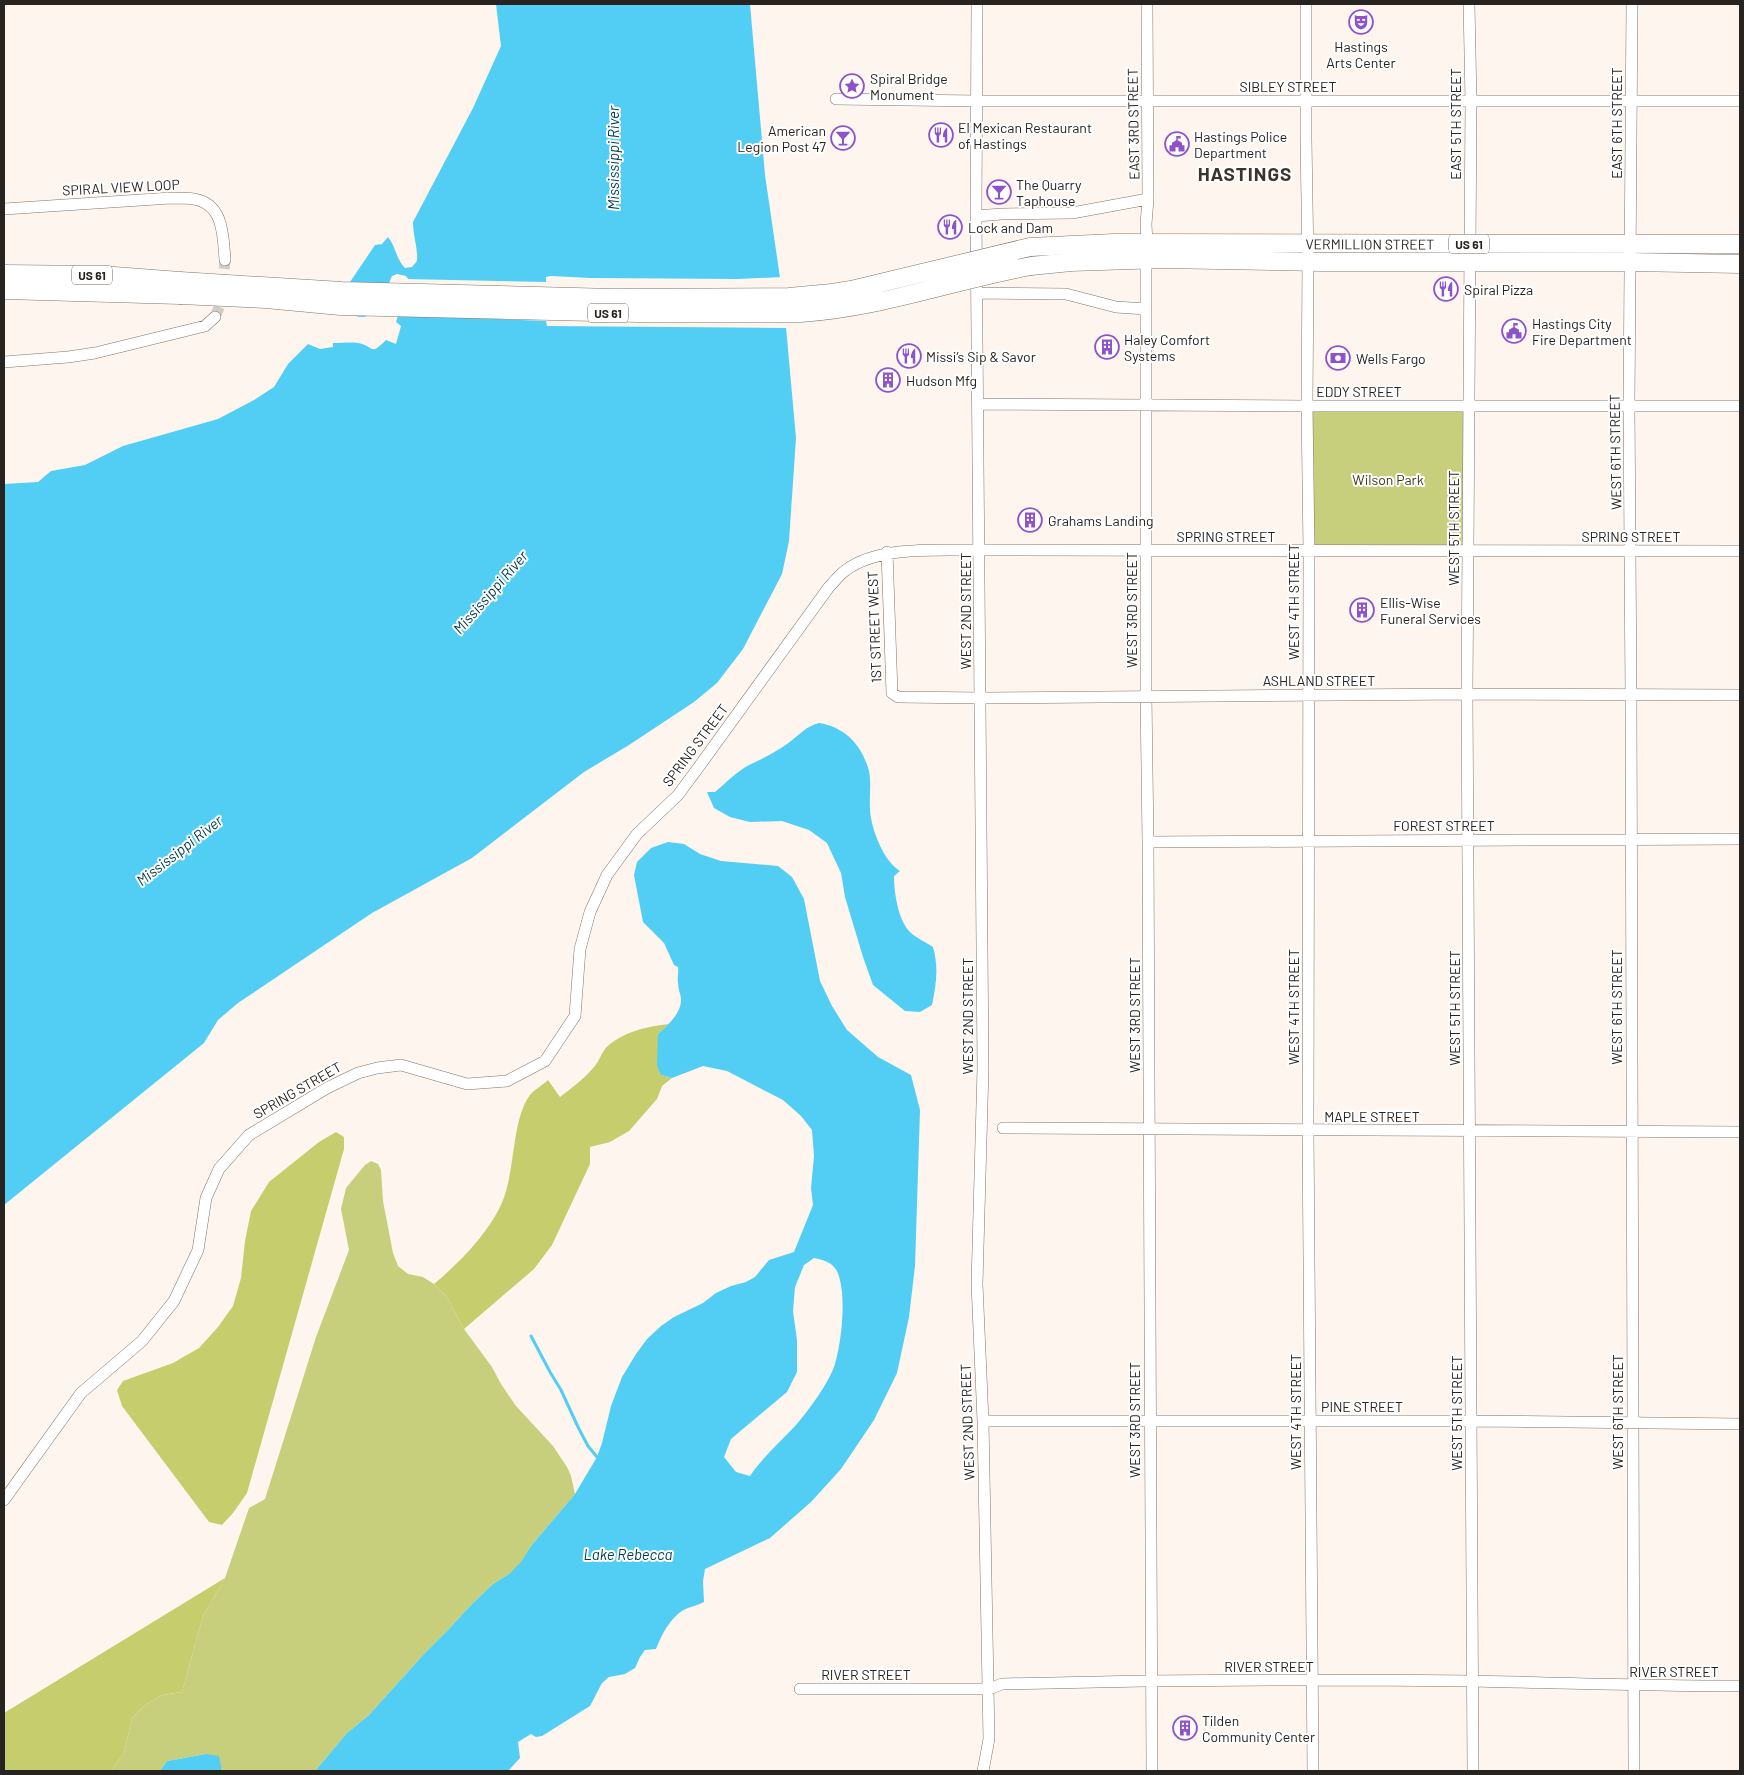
<svg xmlns="http://www.w3.org/2000/svg" width="1744" height="1775" font-family="Barlow,sans-serif">
	<style>
		.green { fill: #c8cf7c }
		.forest { fill: #c6cd6d }
		.water { fill: #52cef5; fill-rule: evenodd }
		.pier { fill: #fef6ee }
		.lines { fill: none; stroke-linecap: round; stroke-linejoin: round }
		.stream { stroke: #52cef5; stroke-width: 3 }
		.minor-tunnel { stroke: #d3ccc5; stroke-width: 11; stroke-dasharray: 11 5.5; stroke-linecap: butt }
		.minor-casing { stroke: #7f756d; stroke-width: 12 }
		.highway-casing { stroke: #7f756d; stroke-width: 19 }
		.minor { stroke: #fff; stroke-width: 11 }
		.highway { stroke: #fff; stroke-width: 18 }
		.highway-bridge-casing { stroke: #7f756d; stroke-width: 19; stroke-linecap: butt }
		.highway-bridge { stroke: #fff; stroke-width: 18 }
		.labels { text-anchor: middle; dominant-baseline: central; stroke-width: 4; stroke-linejoin: round; paint-order: stroke }
		.shield { fill: #fff; stroke: #686563; stroke-width: 1 }
		.shield-label { font-size: 12px; font-weight: bold; fill: #272320 }
		.poi-label { font-size: 14px; fill: #272320; stroke: #fff; text-anchor: start }
		.street-label { font-size: 14px; fill: #272320; stroke: #fff }
		.park-label { font-size: 14px; fill: #3b3e15; stroke: #fff }
		.water-label { font-size: 15px; font-style: italic; fill: #013c4c; stroke: #fff }
		.district-label { font-size: 19px; font-weight: bold; letter-spacing: 1px; fill: #3b332c; stroke: #fff }
	</style>
	<rect width="100%" height="100%" fill="#fef6ee"/>
	<path class="green" d="M 1307,406 L 1468,406 L 1468,551 L 1309,551 Z
		M 371,1161 L 378,1164 L 381,1170 L 383,1201 L 393,1253 L 398,1266 L 408,1274 L 423,1277 L 434,1284 L 447,1297 L 464,1329 L 492,1367 L 501,1384 L 516,1406 L 553,1446 L 567,1467 L 571,1476 L 575,1494 L 531,1546 L 522,1562 L 509,1574 L 493,1584 L 471,1605 L 447,1631 L 424,1654 L 368,1716 L 347,1733 L 315,1771 L 222,1771 L 222,1769 L 206,1754 L 167,1761 L 160,1771 L 111,1771 L 124,1753 L 132,1718 L 145,1705 L 162,1695 L 182,1692 L 203,1616 L 225,1578 L 249,1508 L 265,1499 L 316,1337 L 349,1250 L 341,1209 L 346,1188 L 365,1165 Z"/>
	<path class="forest" d="M 669,1024 L 658,1034 L 661,1075 L 672,1078 L 662,1086 L 657,1099 L 629,1131 L 610,1142 L 590,1147 L 590,1164 L 552,1245 L 534,1269 L 464,1329 L 447,1297 L 434,1284 C 460,1262 486,1236 501,1205 C 516,1173 511,1120 530,1095 C 535,1089 543,1085 548,1080 L 560,1097 C 573,1087 585,1078 595,1066 C 599,1061 601,1054 605,1049 C 619,1033 648,1026 669,1024 Z
		M 336,1132 L 344,1137 L 344,1149 L 247,1493 L 233,1513 L 222,1525 L 209,1522 L 122,1406 L 117,1390 L 123,1381 L 173,1363 L 199,1348 L 218,1327 L 233,1306 L 241,1278 L 245,1241 L 251,1211 L 269,1182 L 319,1142 Z
		M 225,1578 L 203,1616 L 182,1692 L 162,1695 L 145,1705 L 132,1718 L 124,1753 L 111,1771 L 4,1771 L 4,1713 Z"/>
	<path class="water" d="M 496,4 L 750,4 L 765,175 L 784,305 L 796,438 L 789,541 L 782,574 L 743,649 L 717,683 L 694,702 L 629,745 L 584,772 L 472,858 L 372,913 L 238,1003 L 218,1020 L 204,1043 L 4,1205 L 4,484 L 38,482 L 51,471 L 85,465 L 123,446 L 218,419 L 254,400 L 274,387 L 288,364 L 308,344 L 320,349 L 333,347 L 333,343 C 341,343 351,342 358,343 C 375,346 369,357 386,340 L 396,344 L 401,326 L 396,322 L 409,280 L 406,276 L 397,274 L 392,276 C 386,289 380,317 362,317 C 358,317 353,315 350,314 L 350,282 L 375,245 L 382,244 L 388,237 C 396,247 396,259 405,268 L 412,267 L 417,261 C 418,248 413,236 413,222 L 473,108 L 501,46 Z
		M 819,723 C 845,727 862,745 869,771 C 872,786 868,802 871,818 C 874,835 885,862 900,871 L 894,876 C 894,892 898,920 910,932 C 916,938 926,942 933,947 C 939,968 936,985 932,1005 L 920,1012 L 905,1011 L 873,985 L 863,957 L 845,897 L 841,873 L 827,843 L 809,830 L 782,821 L 750,822 L 730,817 L 714,808 L 707,792 L 715,792 C 726,783 736,772 749,765 C 762,759 774,753 787,744 C 798,736 806,726 819,723 Z
		M 668,842 L 684,844 L 700,854 L 721,861 L 778,866 L 792,877 L 804,899 L 820,981 L 832,1006 L 847,1030 L 878,1057 L 911,1075 L 920,1110 L 915,1266 L 909,1317 L 897,1373 L 874,1420 L 841,1469 L 811,1502 L 770,1538 L 705,1569 L 703,1581 L 704,1602 C 698,1605 693,1606 688,1608 C 672,1614 662,1634 656,1649 L 645,1650 L 640,1657 L 635,1668 L 625,1674 L 609,1677 L 602,1683 L 590,1706 L 542,1736 L 536,1737 L 531,1734 L 518,1742 L 520,1758 L 508,1771 L 315,1771 L 347,1733 L 368,1716 L 424,1654 L 447,1631 L 471,1605 L 493,1584 L 509,1574 L 521,1562 L 531,1546 L 575,1494 L 597,1457 L 602,1443 L 611,1406 L 622,1377 L 636,1354 L 647,1339 L 661,1326 L 674,1317 L 703,1303 L 716,1293 L 731,1286 L 746,1282 L 755,1277 L 769,1260 L 794,1252 L 813,1205 L 811,1188 L 814,1156 L 812,1130 L 801,1116 L 783,1100 L 727,1071 L 703,1066 L 672,1078 L 661,1075 L 657,1066 L 658,1034 C 668,1025 682,1013 681,998 C 680,993 678,988 678,983 C 677,977 679,973 678,967 L 674,965 L 664,943 L 643,922 L 634,875 L 637,862 L 651,848 ZM 814,1258 C 836,1262 839,1270 842,1292 C 844,1314 841,1342 835,1364 C 829,1383 809,1410 796,1425 C 780,1442 763,1457 750,1476 L 736,1472 L 724,1457 L 731,1439 L 787,1392 L 797,1372 L 797,1340 L 793,1311 L 795,1287 L 804,1265 Z
		M 206,1754 L 219,1756 L 222,1771 L 160,1771 L 167,1761 Z"/>
	<path class="pier" d="M 551,276 L 590,278 L 738,279 L 783,277 L 789,328 L 547,326 L 546,321 L 396,315 L 405,279 L 546,282 L 546,277 Z"/>
	<g class="lines">
		<path class="stream" d="M 531,1336 L 550,1372 L 561,1390 L 578,1427 L 588,1446 L 597,1457"/>
		<path class="minor-tunnel" d="M 215,317 L 221,303 L 225,260"/>
		<g class="minor-casing">
			<path id="minor" d="M 977,4 L 976,216 L 983,1068 L 977,1284 L 983,1421 L 989,1739 L 983,1771
				M 1147,4 L 1148,199 L 1146,224 L 1147,243
				M 1306,4 L 1306,140 L 1308,262 L 1307,406 L 1309,551 L 1308,1130 L 1313,1771
				M 1469,4 L 1471,101 L 1467,694 L 1473,1771
				M 1632,4 L 1629,405 L 1631,695 L 1634,1771
				M 836,99 L 977,101 L 1740,101
				M 4,209 L 171,198 C 179,198 187,198 194,199 C 224,204 223,236 225,260
				M 976,216 L 1002,214 L 1072,213 L 1148,199
				M 1146,259 L 1146,696 L 1148,842 L 1152,1771
				M 977,293 L 1066,294 L 1116,307 L 1146,309
				M 4,362 L 68,357 L 95,353 L 205,326 L 215,317
				M 978,404 L 1307,406 L 1740,406
				M 887,552 L 892,693 L 898,697 L 981,698 L 1467,694 L 1740,695
				M 1148,842 L 1740,839
				M 1003,1128 L 1740,1132
				M 983,1421 L 1471,1421 L 1740,1424
				M 4,1500 L 81,1393 L 142,1341 L 174,1301 L 198,1250 L 206,1198 L 219,1169 L 249,1135 L 327,1088 L 358,1073 L 377,1068 L 401,1065 L 467,1084 L 507,1081 L 545,1061 L 575,1016 L 580,949 L 590,912 L 607,875 L 637,834 L 678,795 L 698,768 L 829,587 C 835,581 840,574 846,570 C 880,545 939,551 980,550 L 1740,551
				M 800,1689 L 989,1689 L 1002,1684 C 1158,1680 1316,1679 1473,1681 C 1562,1683 1651,1686 1740,1686"/>
		</g>
		<g class="highway-casing">
			<g id="highway">
				<path id="s1" d="M 1030,247 L 1114,243 L 1740,244"/>
				<path d="M 1031,266 L 1071,262 L 1162,259 L 1321,262 L 1630,262 L 1740,264"/>
				<path d="M 4,274 L 101,275 L 180,281"/>
				<path d="M 4,290 L 180,295"/>
			</g>
		</g>
		<use href="#minor" class="minor"/>
		<use href="#highway" class="highway"/>
		<g class="highway-bridge-casing">
			<path id="highway-bridge" d="M 180,281 L 342,291 L 614,298 L 789,297 L 832,293 L 851,290 L 1030,247
				M 180,295 L 266,299 L 340,306 L 638,313 L 801,313 C 880,308 954,280 1031,266"/>
		</g>
		<use href="#highway-bridge" class="highway-bridge"/>
	</g>
	<defs>
		<g id="theatre-ring" transform="scale(1.25)"><circle r="9.5" fill="#fff" stroke="#8e53cb" stroke-width="1.5"/><path d="M-5-5.5Q0-4 5-5.5V0Q5 5 0 6Q-5 5-5 0ZM-3.3-2.5H-1v1.5H-3.3ZM1-2.5H3.3v1.5H1ZM-2.8 1Q0 5.5 2.8 1Z" fill="#8e53cb"/></g>
		<g id="sight-ring" transform="scale(1.25)"><circle r="9.5" fill="#fff" stroke="#8e53cb" stroke-width="1.5"/><path d="M0-6L1.8-2.2L6-1.7L2.9 1.2L3.7 5.4L0 3.3L-3.7 5.4L-2.9 1.2L-6-1.7L-1.8-2.2Z" fill="#8e53cb"/></g>
		<g id="restaurant-ring" transform="scale(1.25)"><circle r="9.5" fill="#fff" stroke="#8e53cb" stroke-width="1.5"/><path d="M-5-6h1v4h1v-4h1v4h1v-4h1v5L-1.5 .5V6h-2V.5L-5-1ZM5-6V6H3V1.5H1.5Q1.5-4 5-6Z" fill="#8e53cb"/></g>
		<g id="bar-ring" transform="scale(1.25)"><circle r="9.5" fill="#fff" stroke="#8e53cb" stroke-width="1.5"/><path d="M-6-5H6L.8 .8V4.5H3.5V6h-7V4.5H-.8V.8Z" fill="#8e53cb"/></g>
		<g id="civic-ring" transform="scale(1.25)"><circle r="9.5" fill="#fff" stroke="#8e53cb" stroke-width="1.5"/><path d="M-.6-6.5H3V-4.5H.6V-3L4-1V1h2V6H-6V1h2V-1L-.6-3ZM-1.2 2.5V6h2.4V2.5Z" fill="#8e53cb"/></g>
		<g id="building-ring" transform="scale(1.25)"><circle r="9.5" fill="#fff" stroke="#8e53cb" stroke-width="1.5"/><path d="M-4-6H4V6H1V3H-1V6H-4ZM-2.5-4.3h1.7v1.8h-1.7ZM.8-4.3h1.7v1.8H.8ZM-2.5-1h1.7V.8h-1.7ZM.8-1h1.7V.8H.8Z" fill="#8e53cb"/></g>
		<g id="bank-ring" transform="scale(1.25)"><circle r="9.5" fill="#fff" stroke="#8e53cb" stroke-width="1.5"/><path d="M-6-4H6V4H-6ZM0-2.3a2.3 2.3 0 1 0 0 4.6a2.3 2.3 0 1 0 0-4.6Z" fill="#8e53cb"/></g>
	</defs>
	<g fill-rule="evenodd">
		<use href="#theatre-ring" x="1361" y="22"/>
		<use href="#sight-ring" x="852" y="86"/>
		<use href="#restaurant-ring" x="941" y="135"/>
		<use href="#bar-ring" x="843" y="138"/>
		<use href="#civic-ring" x="1177" y="144"/>
		<use href="#bar-ring" x="999" y="192"/>
		<use href="#restaurant-ring" x="950" y="227"/>
		<use href="#restaurant-ring" x="1446" y="289"/>
		<use href="#civic-ring" x="1514" y="331"/>
		<use href="#building-ring" x="1107" y="347"/>
		<use href="#restaurant-ring" x="909" y="356"/>
		<use href="#bank-ring" x="1338" y="358"/>
		<use href="#building-ring" x="888" y="380"/>
		<use href="#building-ring" x="1030" y="520"/>
		<use href="#building-ring" x="1362" y="610"/>
		<use href="#building-ring" x="1185" y="1728"/>
	</g>
	<g class="labels">
		<g class="shield">
			<rect x="1449" y="234.5" width="40" height="19" rx="4"/>
			<rect x="72" y="265.5" width="40" height="19" rx="4"/>
			<rect x="588" y="303.5" width="40" height="19" rx="4"/>
		</g>
		<g class="shield-label">
			<text x="1469" y="244">US 61</text>
			<text x="92" y="275">US 61</text>
			<text x="608" y="313">US 61</text>
		</g>
		<g class="poi-label">
			<text x="1361" y="46" text-anchor="middle">Hastings<tspan x="1361" dy="16">Arts Center</tspan></text>
			<text x="870" y="78">Spiral Bridge<tspan x="870" dy="16">Monument</tspan></text>
			<text x="958" y="127">El Mexican Restaurant<tspan x="958" dy="16">of Hastings</tspan></text>
			<text x="826" y="130" text-anchor="end">American<tspan x="826" dy="16">Legion Post 47</tspan></text>
			<text x="1194" y="136">Hastings Police<tspan x="1194" dy="16">Department</tspan></text>
			<text x="1016" y="184">The Quarry<tspan x="1016" dy="16">Taphouse</tspan></text>
			<text x="968" y="227">Lock and Dam</text>
			<text x="1464" y="289">Spiral Pizza</text>
			<text x="1532" y="323">Hastings City<tspan x="1532" dy="16">Fire Department</tspan></text>
			<text x="1124" y="339">Haley Comfort<tspan x="1124" dy="16">Systems</tspan></text>
			<text x="926" y="356">Missi’s Sip &amp; Savor</text>
			<text x="1356" y="358">Wells Fargo</text>
			<text x="906" y="380">Hudson Mfg</text>
			<text x="1048" y="520">Grahams Landing</text>
			<text x="1380" y="602">Ellis-Wise<tspan x="1380" dy="16">Funeral Services</tspan></text>
			<text x="1202" y="1720">Tilden<tspan x="1202" dy="16">Community Center</tspan></text>
		</g>
		<g class="street-label">
			<text x="1288" y="86">SIBLEY STREET</text>
			<text transform="translate(1616 123) rotate(-90)">EAST 6TH STREET</text>
			<text transform="translate(1133 124) rotate(-91)">EAST 3RD STREET</text>
			<text transform="translate(1455 124) rotate(-90)">EAST 5TH STREET</text>
			<text transform="translate(121 187) rotate(-3)">SPIRAL VIEW LOOP</text>
			<text stroke="none"><textPath href="#s1" startOffset="340">VERMILLION STREET</textPath></text>
			<text x="1359" y="391">EDDY STREET</text>
			<text transform="translate(1615 452) rotate(-91)">WEST 6TH STREET</text>
			<text transform="translate(1453 528) rotate(-90)">WEST 5TH STREET</text>
			<text x="1226" y="536">SPRING STREET</text>
			<text x="1631" y="536">SPRING STREET</text>
			<text transform="translate(1293 602) rotate(-90)">WEST 4TH STREET</text>
			<text transform="translate(1131 610) rotate(-90)">WEST 3RD STREET</text>
			<text transform="translate(965 611) rotate(-90)">WEST 2ND STREET</text>
			<text transform="translate(874 627) rotate(-92)">1ST STREET WEST</text>
			<text x="1319" y="680">ASHLAND STREET</text>
			<text transform="translate(695 745) rotate(-53)">SPRING STREET</text>
			<text x="1444" y="825">FOREST STREET</text>
			<text transform="translate(1293 1007) rotate(-90)">WEST 4TH STREET</text>
			<text transform="translate(1616 1007) rotate(-90)">WEST 6TH STREET</text>
			<text transform="translate(1454 1008) rotate(-90)">WEST 5TH STREET</text>
			<text transform="translate(1134 1015) rotate(-90)">WEST 3RD STREET</text>
			<text transform="translate(967 1016) rotate(-90)">WEST 2ND STREET</text>
			<text transform="translate(297 1090) rotate(-30)">SPRING STREET</text>
			<text x="1372" y="1116">MAPLE STREET</text>
			<text x="1362" y="1406">PINE STREET</text>
			<text transform="translate(1295 1412) rotate(-90)">WEST 4TH STREET</text>
			<text transform="translate(1617 1412) rotate(-90)">WEST 6TH STREET</text>
			<text transform="translate(1456 1413) rotate(-90)">WEST 5TH STREET</text>
			<text transform="translate(1134 1420) rotate(-90)">WEST 3RD STREET</text>
			<text transform="translate(967 1422) rotate(-92)">WEST 2ND STREET</text>
			<text x="1269" y="1666">RIVER STREET</text>
			<text x="1674" y="1671">RIVER STREET</text>
			<text x="866" y="1674">RIVER STREET</text>
		</g>
		<g class="park-label">
			<text x="1388" y="479">Wilson Park</text>
		</g>
		<g class="water-label">
			<text transform="translate(613 158) rotate(-90)">Mississippi River</text>
			<text transform="translate(490 592) rotate(-49)">Mississippi River</text>
			<text transform="translate(179 850) rotate(-38)">Mississippi River</text>
			<text x="628" y="1554">Lake Rebecca</text>
		</g>
		<g class="district-label">
			<text x="1245" y="173">HASTINGS</text>
		</g>
	</g>
	<rect width="1744" height="1775" fill="none" stroke="#272320" stroke-width="10"/>
</svg>
